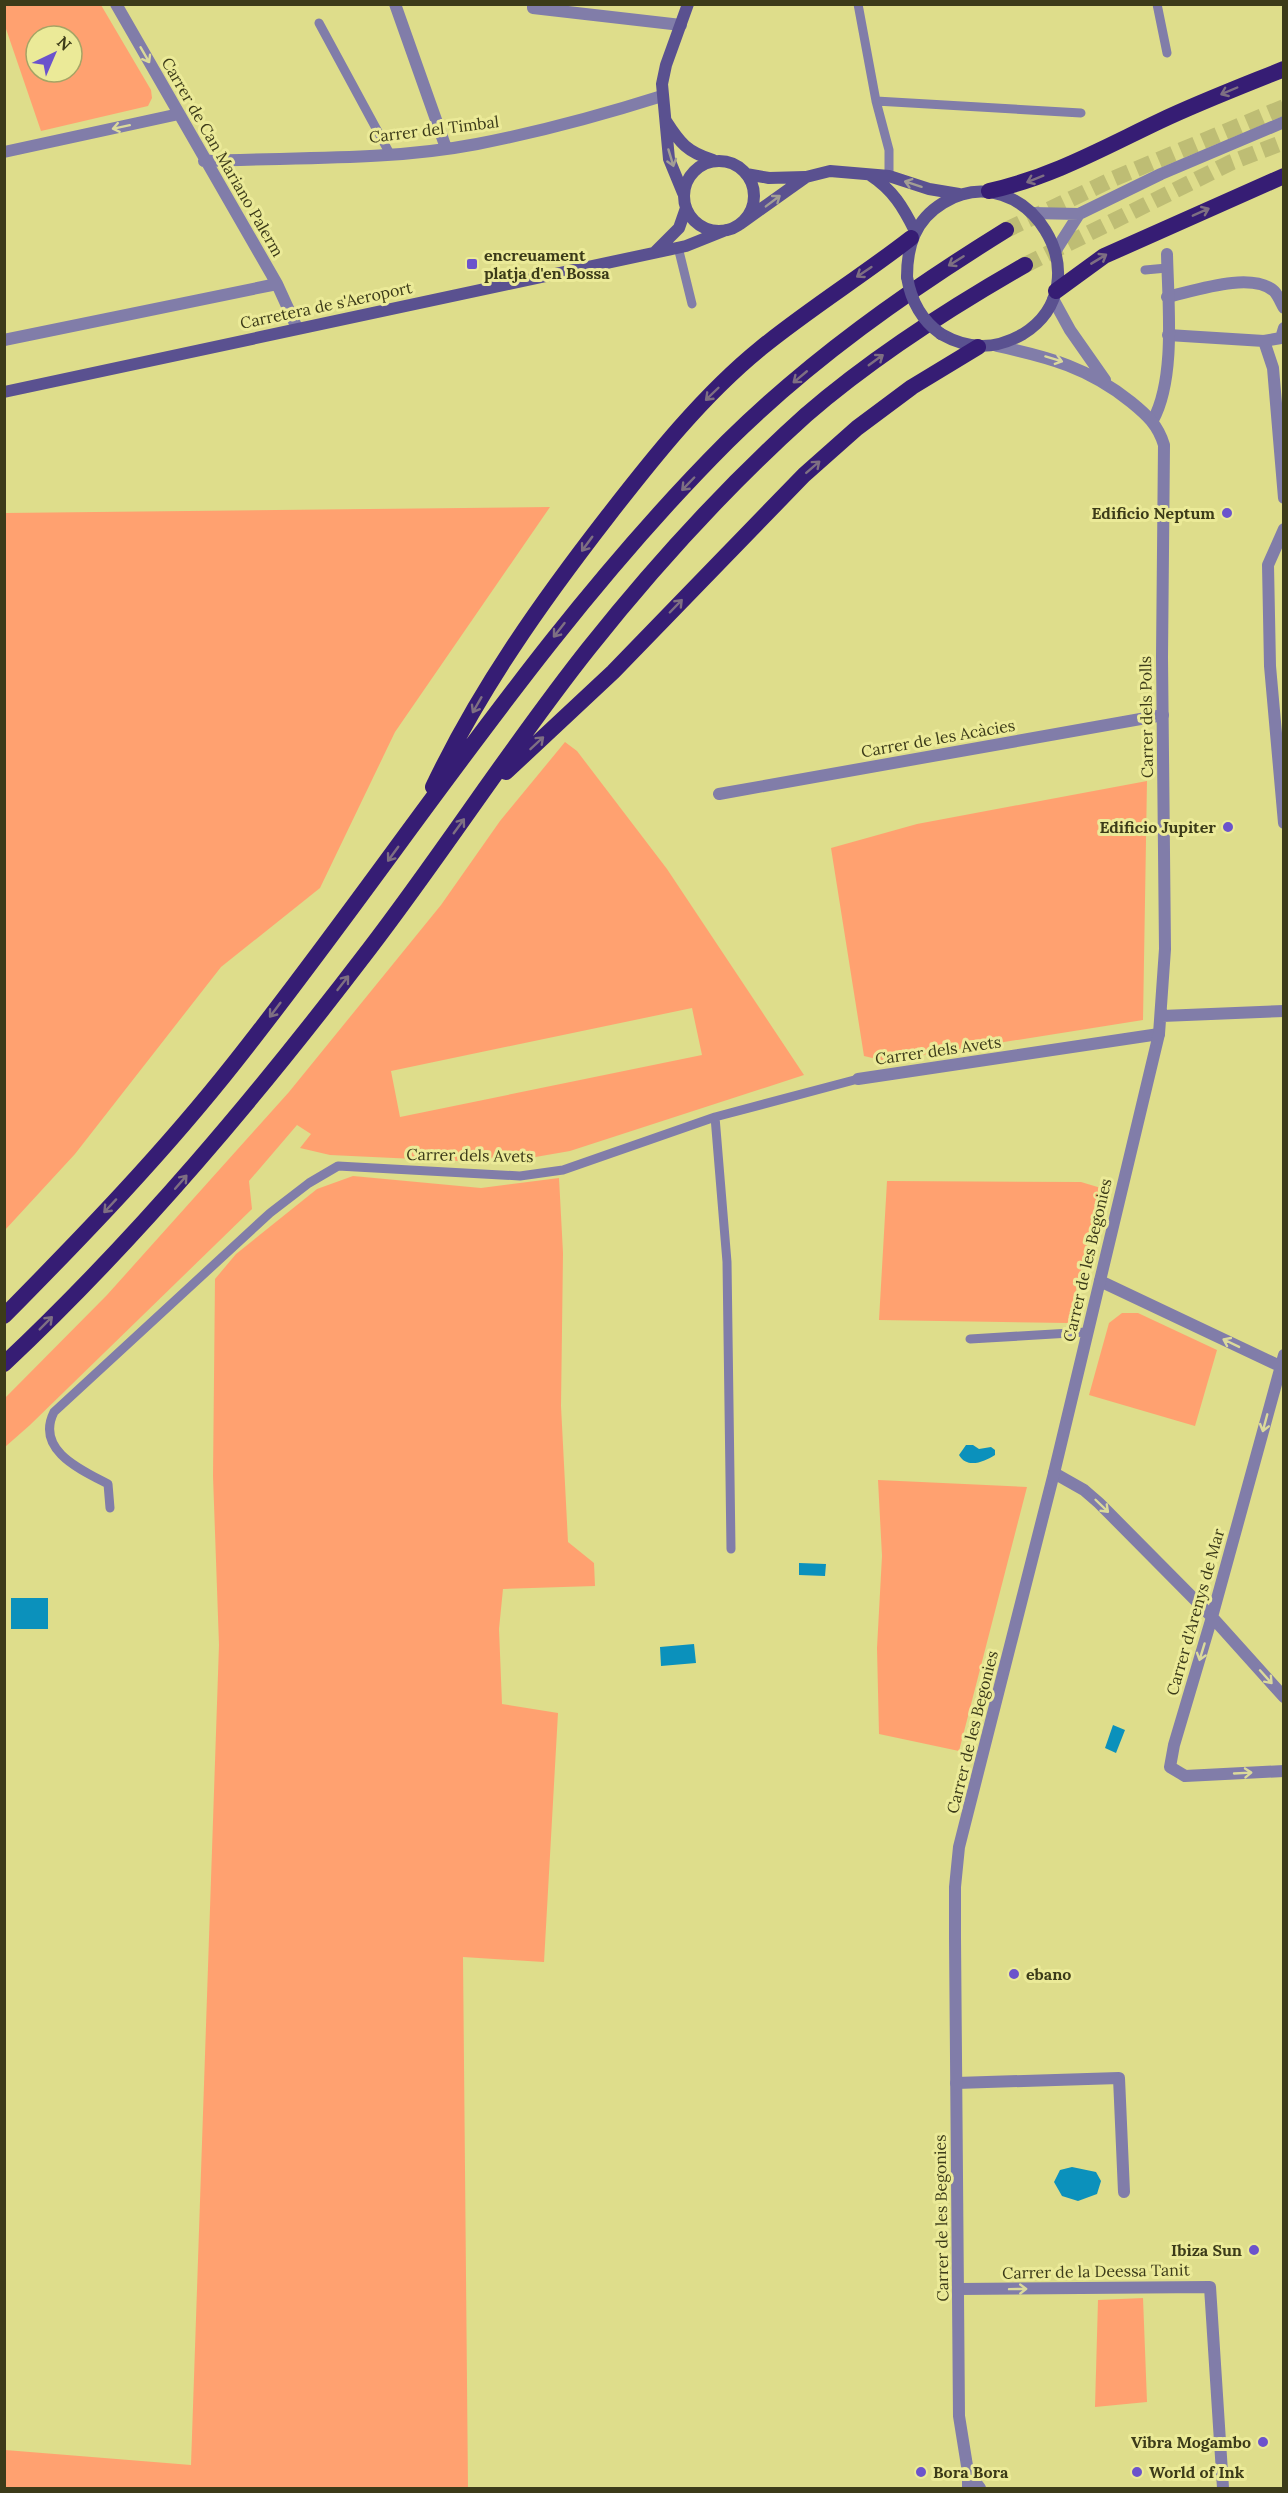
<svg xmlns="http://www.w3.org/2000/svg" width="1288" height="2493" font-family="Lora,serif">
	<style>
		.green { fill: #ffa170; fill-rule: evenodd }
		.water { fill: #0b91bc }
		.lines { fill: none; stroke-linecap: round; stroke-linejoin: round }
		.trunk-tunnel { stroke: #bebd74; stroke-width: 16; stroke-dasharray: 16 8; stroke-linecap: butt }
		.service { stroke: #817da9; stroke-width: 9 }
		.pedestrian { stroke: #817da9; stroke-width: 12 }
		.minor { stroke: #817da9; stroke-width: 12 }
		.tertiary { stroke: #817da9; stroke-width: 12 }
		.secondary { stroke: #5a5190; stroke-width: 12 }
		.trunk { stroke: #361d74; stroke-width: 16 }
		.secondary-bridge { stroke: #5a5190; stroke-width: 12 }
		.oneway { stroke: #dbda9b }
		.oneway2 { stroke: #7e6f82 }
		.oneway3 { stroke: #a29e94 }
		.poi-dot { fill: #6b53cc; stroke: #ebea98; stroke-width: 2 }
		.labels { text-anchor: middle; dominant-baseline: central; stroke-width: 6; stroke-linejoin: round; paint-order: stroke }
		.street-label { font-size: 16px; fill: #3c3b19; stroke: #ebea98 }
		.poi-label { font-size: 16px; font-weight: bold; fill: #3c3b19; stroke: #ebea98; text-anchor: start }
	</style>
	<rect width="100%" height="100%" fill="#dedd8b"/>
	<path class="green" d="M 4,5 L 101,5 L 151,90 L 152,98 L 148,106 L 41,131 L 5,26 ZM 36,36 L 72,36 L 72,72 L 36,72 Z
		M 550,507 L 395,732 L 320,888 L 221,967 L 75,1154 L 5,1230 L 5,513 Z
		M 565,742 L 577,751 L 667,869 L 804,1075 L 570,1151 L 500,1163 L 330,1155 L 300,1148 L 311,1134 L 297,1125 L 249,1181 L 252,1209 L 30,1425 L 5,1447 L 5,1398 L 107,1295 L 289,1092 L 441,905 L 500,821 ZM 692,1008 L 702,1055 L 400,1117 L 391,1071 Z
		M 1147,781 L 1143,1020 L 885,1061 L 864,1056 L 831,848 L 917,824 Z
		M 353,1176 L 481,1188 L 559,1178 L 563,1253 L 561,1406 L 568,1542 L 594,1563 L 595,1586 L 503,1589 L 499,1629 L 502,1704 L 558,1713 L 544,1962 L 463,1957 L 468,2488 L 5,2488 L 5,2450 L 191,2465 L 219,1645 L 213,1476 L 215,1279 L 236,1254 L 317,1189 Z
		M 887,1181 L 1081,1182 L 1101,1188 L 1068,1323 L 879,1320 Z
		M 1122,1313 L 1138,1313 L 1217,1350 L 1195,1426 L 1089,1395 L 1109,1323 Z
		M 878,1480 L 1027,1487 L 959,1751 L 879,1734 L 877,1648 L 882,1556 Z
		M 1143,2298 L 1147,2402 L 1095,2407 L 1098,2300 Z"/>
	<path class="water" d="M 966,1445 L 973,1445 L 979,1449 L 991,1447 L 995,1450 L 995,1455 C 984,1462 967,1469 959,1455 Z
		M 799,1563 L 826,1564 L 825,1576 L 799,1575 Z
		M 11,1598 L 48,1598 L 48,1629 L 11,1629 Z
		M 694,1644 L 696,1663 L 661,1666 L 660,1647 Z
		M 1113,1725 L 1125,1730 L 1116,1753 L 1105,1748 Z
		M 1072,2167 L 1096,2172 L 1101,2181 L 1097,2194 L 1078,2201 L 1062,2196 L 1054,2182 L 1060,2170 Z"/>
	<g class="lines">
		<path class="trunk-tunnel" d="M 1006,230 L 1113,179 L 1284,107
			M 1025,265 L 1232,162 L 1284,142"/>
		<path class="service" d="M 858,4 L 876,101 L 889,150 L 889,176
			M 1157,4 L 1167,53
			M 319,23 L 390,154
			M 876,101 L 1081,113
			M 678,247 L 692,304
			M 1145,270 L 1167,268
			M 715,1117 L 727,1262 L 731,1549
			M 970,1339 L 1087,1332
			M 110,1508 L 108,1484 C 81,1470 35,1450 54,1412 L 270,1213 L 309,1183 L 338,1166 L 520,1176 L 563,1170 L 715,1117 L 858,1079"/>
		<path class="pedestrian" d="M 1167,297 C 1194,291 1251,271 1274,291 C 1278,295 1281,303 1284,308
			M 1168,335 L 1264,341 L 1281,338 L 1284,328
			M 1264,341 L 1273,368 L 1284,498
			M 1284,529 L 1268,565 L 1270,666 L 1284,823"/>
		<path class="minor" d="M 116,4 L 277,284 L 297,328
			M 395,4 L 446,148
			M 533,4 L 533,8 L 681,25
			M 4,152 L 179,114
			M 204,161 C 295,157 388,161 477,144 C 539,132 602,115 662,96
			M 1032,213 L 1079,214 L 1161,174 L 1284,122
			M 1056,250 L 1079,214
			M 4,340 L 277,284
			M 1153,420 C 1176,378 1168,303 1167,254
			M 719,794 L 1163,715
			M 858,1079 L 1159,1034
			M 1100,1281 L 1284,1368
			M 1284,1355 L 1212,1617 L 1174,1745 L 1170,1767 L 1185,1776 L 1284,1771
			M 1054,1473 L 1084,1490 L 1099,1503 L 1212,1617 L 1284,1697
			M 956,2083 L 1119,2078 L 1124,2192
			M 959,2289 L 1210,2287 L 1223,2488"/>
		<path class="tertiary" d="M 1053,299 L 1070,330 L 1105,380
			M 1162,1016 L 1284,1011
			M 968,2472 L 980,2488
			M 968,2488 L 968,2472 L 959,2416 L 955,1938 L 955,1887 L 959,1847 L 1054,1473 L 1159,1034 L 1165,949 L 1162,657 L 1164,445 C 1158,425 1147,415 1131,402 C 1089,368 1049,357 997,346"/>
		<path class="secondary" d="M 666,121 C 680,143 687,152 713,160
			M684 196a35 35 0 1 1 70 0a35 35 0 1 1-70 0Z
			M 746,174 L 769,178 L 805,177
			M 870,175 C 893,190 903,207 915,231
			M 683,193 L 669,159 L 662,84 L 666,65 L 688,4
			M 740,224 L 806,177 L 830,171 L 889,176 L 929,189 L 959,194
			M 655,252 L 679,228 L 686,208
			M 907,277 C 907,246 915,220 943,203 C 1026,153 1106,282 1023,334 C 995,350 969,350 941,334
			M 4,392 L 686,246 L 726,230"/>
		<path class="trunk" d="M 989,191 C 1052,177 1103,148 1160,121 C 1200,102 1242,86 1284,69
			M 1056,291 L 1104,256 L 1284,176
			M 506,772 L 613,672 L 804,475 L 857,428 L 912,387 L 978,347
			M 433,787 C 479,690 542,601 608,516 C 653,458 703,395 761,348 C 809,309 862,276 911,238
			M 4,1316 C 85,1234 164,1152 235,1062 C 399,855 540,629 727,442 C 811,359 906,292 1006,230
			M 4,1364 C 139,1237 258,1095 370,948 C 445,850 512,745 589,648 C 655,565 727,486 806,415 C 873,357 948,309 1025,265"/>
		<path class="secondary-bridge" d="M 907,277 C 911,301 921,320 941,334"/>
	</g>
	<defs><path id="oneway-shaft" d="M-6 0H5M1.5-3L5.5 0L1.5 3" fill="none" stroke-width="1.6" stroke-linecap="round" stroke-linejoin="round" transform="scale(1.5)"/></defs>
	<g class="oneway">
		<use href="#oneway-shaft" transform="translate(145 55) rotate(60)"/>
		<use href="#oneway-shaft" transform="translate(121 127) rotate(168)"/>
		<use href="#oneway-shaft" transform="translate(1054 359) rotate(17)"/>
		<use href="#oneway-shaft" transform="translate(1231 1343) rotate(-154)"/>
		<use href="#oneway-shaft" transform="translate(1265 1423) rotate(105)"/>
		<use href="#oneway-shaft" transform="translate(1102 1506) rotate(44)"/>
		<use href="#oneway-shaft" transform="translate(1202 1652) rotate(107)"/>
		<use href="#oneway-shaft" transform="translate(1266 1677) rotate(48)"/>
		<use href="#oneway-shaft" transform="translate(1243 1773) rotate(-3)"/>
		<use href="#oneway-shaft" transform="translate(1018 2289) rotate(-1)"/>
	</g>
	<g class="oneway2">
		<use href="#oneway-shaft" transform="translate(1229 91) rotate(157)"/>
		<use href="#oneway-shaft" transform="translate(1035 179) rotate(158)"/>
		<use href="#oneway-shaft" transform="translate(1201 212) rotate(-24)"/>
		<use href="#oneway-shaft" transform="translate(1099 259) rotate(-31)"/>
		<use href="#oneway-shaft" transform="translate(956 261) rotate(148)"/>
		<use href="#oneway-shaft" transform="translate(864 272) rotate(146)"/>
		<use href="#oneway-shaft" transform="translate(876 360) rotate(-36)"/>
		<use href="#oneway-shaft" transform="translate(800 377) rotate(140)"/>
		<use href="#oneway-shaft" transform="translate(712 394) rotate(136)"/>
		<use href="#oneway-shaft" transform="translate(813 467) rotate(-41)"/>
		<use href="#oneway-shaft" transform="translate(688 484) rotate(134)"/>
		<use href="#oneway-shaft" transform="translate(587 544) rotate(126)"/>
		<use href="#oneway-shaft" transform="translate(676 606) rotate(-46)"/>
		<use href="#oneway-shaft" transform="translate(559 630) rotate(128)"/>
		<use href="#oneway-shaft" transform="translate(477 705) rotate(120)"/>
		<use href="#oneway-shaft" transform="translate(537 743) rotate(-43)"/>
		<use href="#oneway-shaft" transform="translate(459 826) rotate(-54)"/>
		<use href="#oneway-shaft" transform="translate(393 854) rotate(126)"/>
		<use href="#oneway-shaft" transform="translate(343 983) rotate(-52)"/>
		<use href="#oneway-shaft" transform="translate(275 1010) rotate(127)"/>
		<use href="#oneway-shaft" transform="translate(181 1182) rotate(-49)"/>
		<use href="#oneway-shaft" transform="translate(110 1206) rotate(133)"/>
		<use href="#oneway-shaft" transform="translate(46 1323) rotate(-45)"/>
	</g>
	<g class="oneway3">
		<use href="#oneway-shaft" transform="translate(671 158) rotate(73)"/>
		<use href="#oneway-shaft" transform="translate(913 184) rotate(-162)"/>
		<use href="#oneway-shaft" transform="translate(773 201) rotate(-37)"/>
	</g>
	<g class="poi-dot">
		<rect x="466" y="258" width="12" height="12" rx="3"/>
		<circle cx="1227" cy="513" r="6"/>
		<circle cx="1228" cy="827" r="6"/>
		<circle cx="1014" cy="1974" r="6"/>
		<circle cx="1254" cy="2250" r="6"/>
		<circle cx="1263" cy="2442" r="6"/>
		<circle cx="921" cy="2472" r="6"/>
		<circle cx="1137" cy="2472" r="6"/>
	</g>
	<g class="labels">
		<g class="street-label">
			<text transform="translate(434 129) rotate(-7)">Carrer del Timbal</text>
			<text transform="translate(223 157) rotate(60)">Carrer de Can Mariano Palerm</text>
			<text transform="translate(326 305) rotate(-12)">Carretera de s'Aeroport</text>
			<text transform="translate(1146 717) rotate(-91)">Carrer dels Polls</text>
			<text transform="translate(938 738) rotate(-10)">Carrer de les Acàcies</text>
			<text transform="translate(938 1050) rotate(-8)">Carrer dels Avets</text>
			<text transform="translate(470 1155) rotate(1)">Carrer dels Avets</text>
			<text transform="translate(1087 1260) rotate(-77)">Carrer de les Begonies</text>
			<text transform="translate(1195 1612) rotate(-74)">Carrer d'Arenys de Mar</text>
			<text transform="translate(972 1732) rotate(-76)">Carrer de les Begonies</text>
			<text transform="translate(941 2218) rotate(-91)">Carrer de les Begonies</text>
			<text transform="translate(1096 2271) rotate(-1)">Carrer de la Deessa Tanit</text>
		</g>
		<g class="poi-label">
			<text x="484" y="255">encreuament<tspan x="484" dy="18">platja d'en Bossa</tspan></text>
			<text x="1215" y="513" text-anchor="end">Edificio Neptum</text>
			<text x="1216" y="827" text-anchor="end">Edificio Jupiter</text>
			<text x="1026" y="1974">ebano</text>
			<text x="1242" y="2250" text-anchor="end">Ibiza Sun</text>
			<text x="1251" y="2442" text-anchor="end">Vibra Mogambo</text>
			<text x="933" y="2472">Bora Bora</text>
			<text x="1149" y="2472">World of Ink</text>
		</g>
	</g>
	<rect width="1288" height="2493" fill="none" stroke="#3c3b19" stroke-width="12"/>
	<g transform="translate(54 54) rotate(44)"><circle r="28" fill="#ebea98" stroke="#a5a465" stroke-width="1.5"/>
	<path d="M0-4.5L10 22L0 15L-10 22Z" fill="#6b53cc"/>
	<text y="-9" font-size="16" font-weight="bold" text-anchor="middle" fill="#3c3b19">N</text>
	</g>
</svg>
